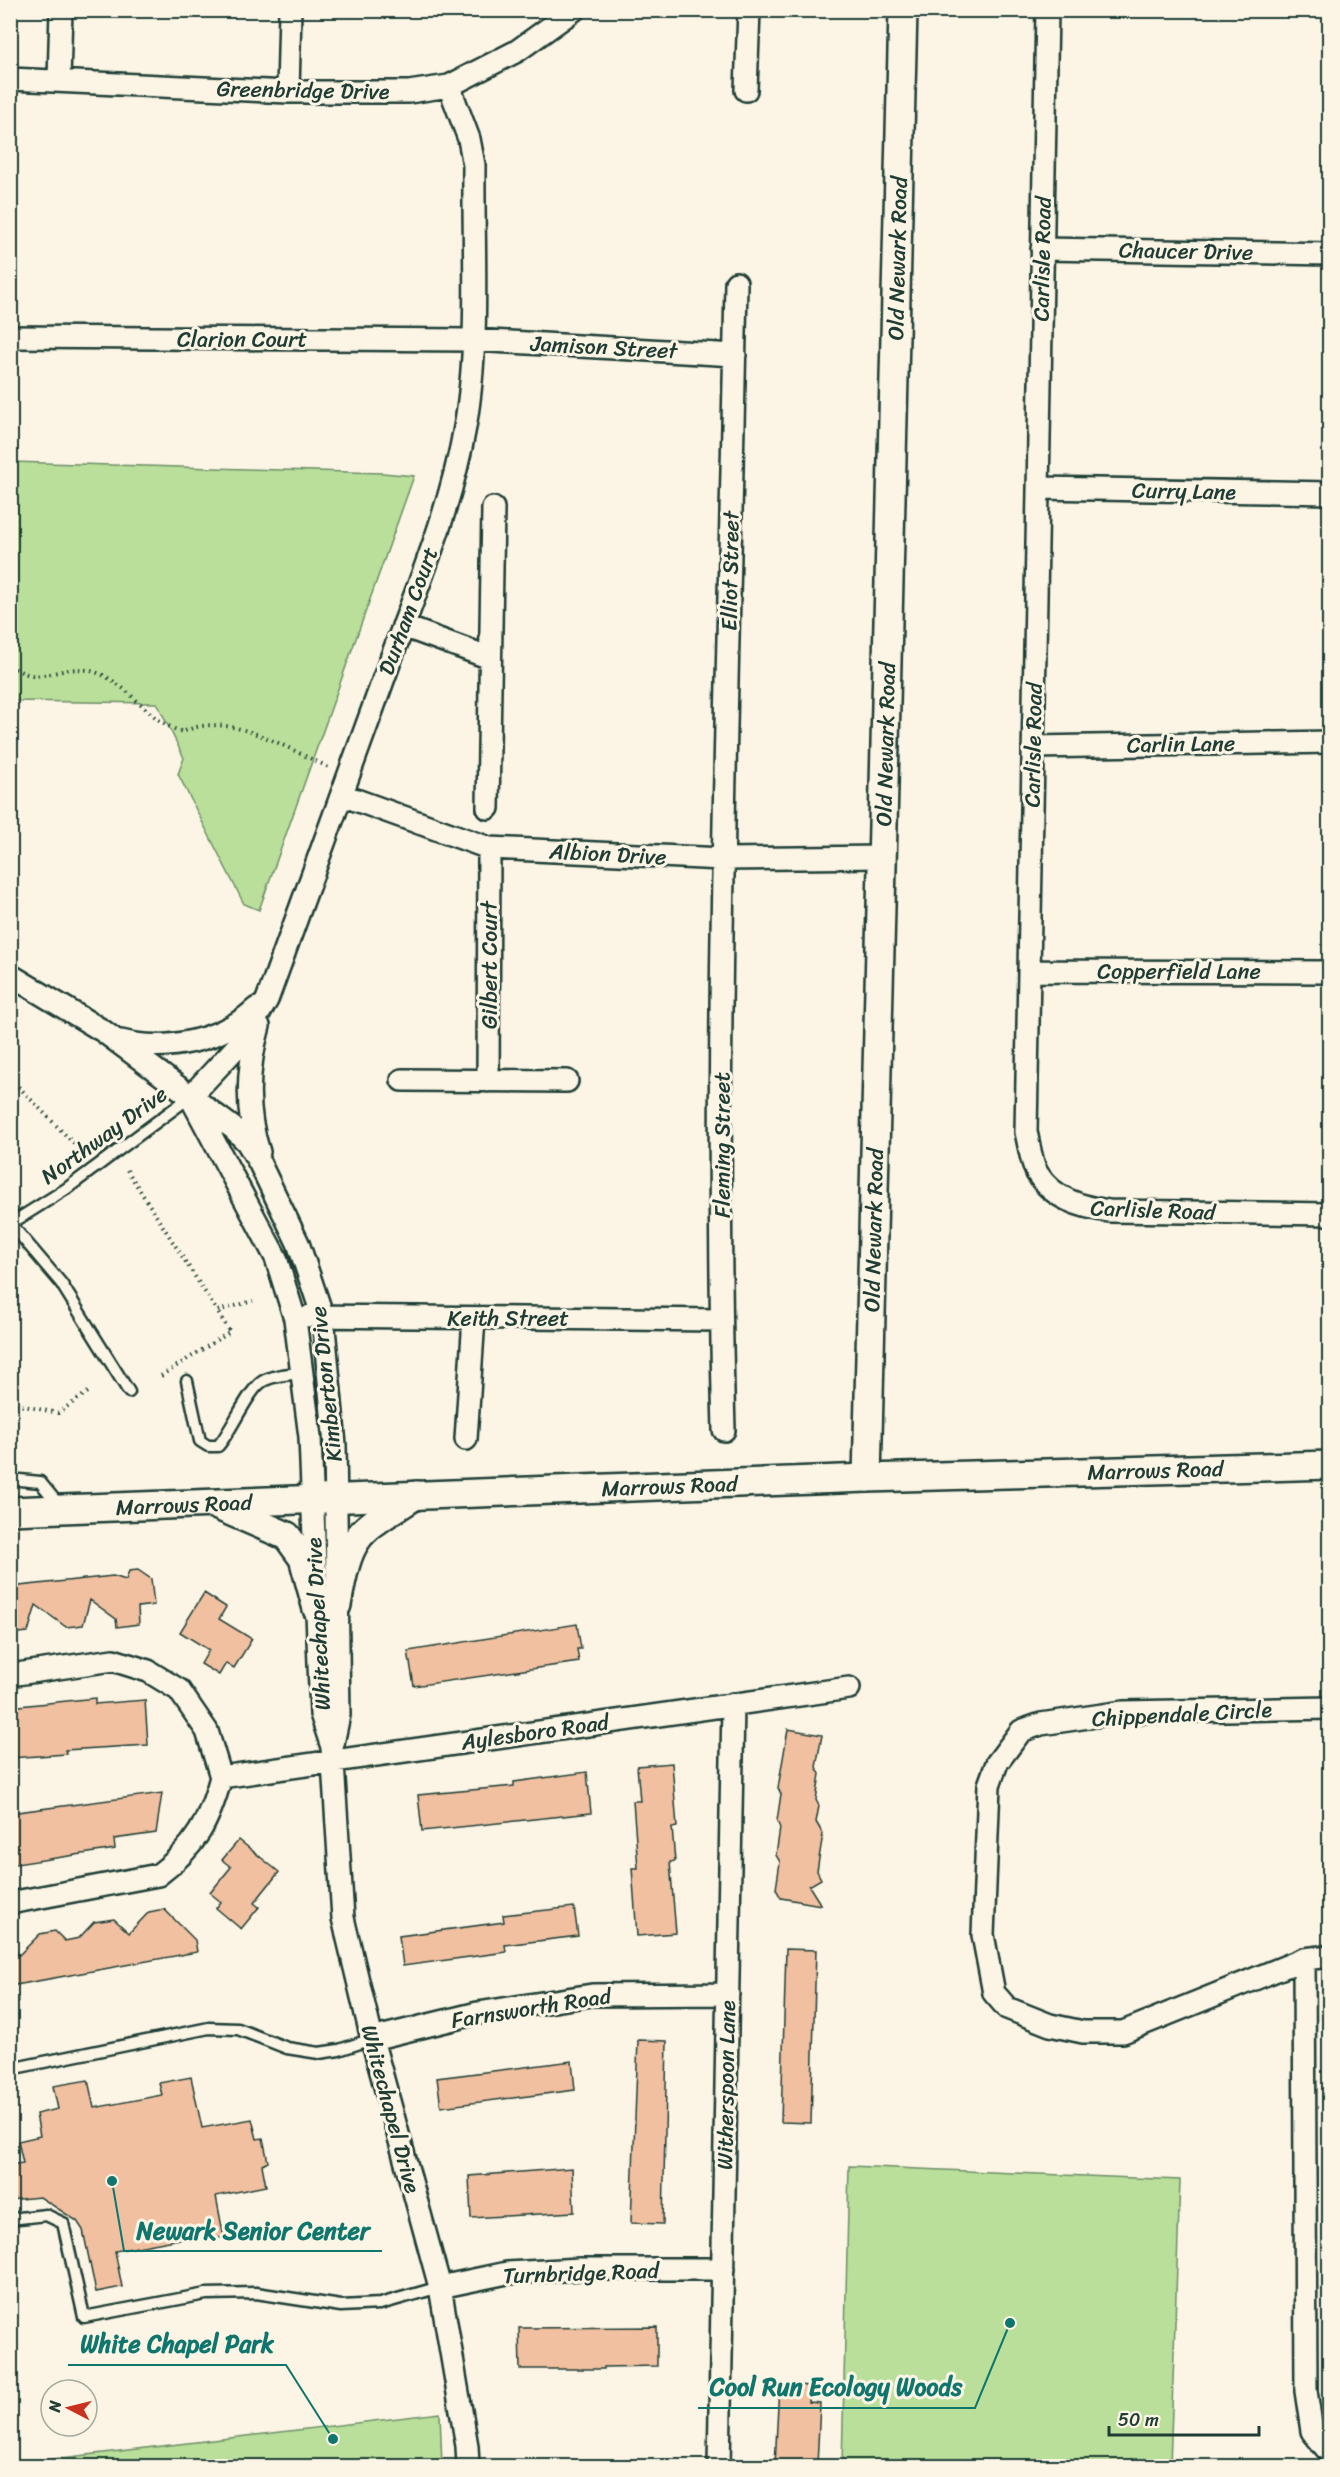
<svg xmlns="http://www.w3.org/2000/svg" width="1340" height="2477" font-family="Sriracha,sans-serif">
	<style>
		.green { fill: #badf9a; stroke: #6c8e67; stroke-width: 1.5 }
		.building { fill: #f1c0a1; stroke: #1f3d34; stroke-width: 1.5 }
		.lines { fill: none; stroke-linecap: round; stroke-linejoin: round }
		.service-casing { stroke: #1f3d34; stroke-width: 15 }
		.minor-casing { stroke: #1f3d34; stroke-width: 26 }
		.tertiary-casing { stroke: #1f3d34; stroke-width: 32 }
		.path { stroke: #1f3d34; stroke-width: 4; stroke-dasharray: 1.5 4.5; stroke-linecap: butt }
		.service { stroke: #fcf5e5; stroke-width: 10 }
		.minor { stroke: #fcf5e5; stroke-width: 21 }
		.tertiary { stroke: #fcf5e5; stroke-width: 27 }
		.labels { text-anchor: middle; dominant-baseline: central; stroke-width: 6; stroke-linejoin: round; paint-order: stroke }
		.street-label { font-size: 22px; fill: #1f3d34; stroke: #fcf5e5 }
		.leader { fill: none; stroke: #0f766e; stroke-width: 2 }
		.callout-dot { fill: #0f766e; stroke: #fcf5e5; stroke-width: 2 }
		.callout-label { font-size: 24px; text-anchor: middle; font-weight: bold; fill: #0f766e; stroke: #fcf5e5; stroke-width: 6; stroke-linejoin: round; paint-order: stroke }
	</style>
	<rect width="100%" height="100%" fill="#fcf5e5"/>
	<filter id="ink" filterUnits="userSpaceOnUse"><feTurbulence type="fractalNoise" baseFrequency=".0167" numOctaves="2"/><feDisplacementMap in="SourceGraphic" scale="12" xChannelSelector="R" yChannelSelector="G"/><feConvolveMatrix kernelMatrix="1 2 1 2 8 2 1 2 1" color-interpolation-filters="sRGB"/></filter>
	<g filter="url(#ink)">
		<path class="green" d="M 11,462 L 383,473 L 414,476 L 259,910 L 244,904 L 178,774 L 184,758 L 157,703 L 11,701 Z
			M 849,2166 L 1180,2180 L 1170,2466 L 842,2466 Z
			M 440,2413 L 442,2466 L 11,2466 L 11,2464 Z"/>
		<path class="building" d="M 138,1570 L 151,1579 L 154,1605 L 138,1607 L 139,1624 L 117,1627 L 116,1619 L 90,1600 L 83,1625 L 66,1627 L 36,1605 L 28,1632 L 10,1634 L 10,1587 L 113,1576 L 126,1580 L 129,1571 Z
			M 204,1593 L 226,1607 L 219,1619 L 252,1639 L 234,1668 L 226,1663 L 219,1675 L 201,1664 L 209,1650 L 180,1632 Z
			M 577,1624 L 581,1649 L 577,1649 L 579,1662 L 414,1686 L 408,1651 Z
			M 95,1698 L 95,1704 L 145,1700 L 148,1745 L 65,1750 L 66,1754 L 10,1758 L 10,1707 Z
			M 788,1729 L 822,1735 L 816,1767 L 820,1774 L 816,1800 L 819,1806 L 816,1822 L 823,1834 L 817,1871 L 821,1879 L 809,1886 L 821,1905 L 781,1898 L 776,1889 L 780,1862 L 776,1855 L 780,1828 L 777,1821 L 781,1794 L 778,1788 Z
			M 672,1763 L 677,1827 L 672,1828 L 675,1861 L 670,1862 L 676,1933 L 637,1936 L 632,1868 L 638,1868 L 633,1801 L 640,1801 L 637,1766 Z
			M 587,1772 L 591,1813 L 422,1831 L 418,1795 L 514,1786 L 514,1782 Z
			M 162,1793 L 156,1833 L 114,1839 L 115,1849 L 10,1865 L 10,1813 Z
			M 239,1840 L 279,1872 L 254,1903 L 259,1907 L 241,1929 L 216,1908 L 221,1902 L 210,1893 L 231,1867 L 222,1860 Z
			M 574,1907 L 578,1936 L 505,1945 L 506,1952 L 403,1966 L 399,1936 L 504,1922 L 503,1915 Z
			M 164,1909 L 195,1940 L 197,1952 L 10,1986 L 10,1947 L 19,1955 L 40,1934 L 55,1931 L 65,1941 L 79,1938 L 94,1922 L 114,1919 L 129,1933 L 149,1912 Z
			M 786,1949 L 816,1950 L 811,2123 L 781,2122 Z
			M 638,2040 L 667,2041 L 663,2224 L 631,2223 Z
			M 572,2061 L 575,2090 L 441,2107 L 437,2078 Z
			M 191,2077 L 202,2128 L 252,2119 L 257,2139 L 263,2138 L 268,2162 L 262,2165 L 266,2186 L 216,2196 L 224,2238 L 191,2237 L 115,2251 L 122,2287 L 96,2292 L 83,2230 L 77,2221 L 40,2197 L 10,2200 L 10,2165 L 23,2163 L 18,2141 L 40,2136 L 36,2114 L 58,2109 L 53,2086 L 88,2080 L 94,2108 L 162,2095 L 159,2083 Z
			M 572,2168 L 574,2212 L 471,2218 L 469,2176 Z
			M 657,2327 L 657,2366 L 604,2367 L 604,2369 L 520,2369 L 519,2328 Z
			M 779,2384 L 810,2386 L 809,2402 L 820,2403 L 817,2466 L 775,2466 Z"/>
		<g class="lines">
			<g class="service-casing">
				<path id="service" d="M 10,1223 L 61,1283 L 129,1392
					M 10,1224 L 66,1189 L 190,1097
					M 187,1381 L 200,1441 L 208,1446 L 218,1446 C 232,1431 249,1387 265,1380 C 277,1374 291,1374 303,1373
					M 10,1479 L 40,1482 L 59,1505
					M 10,2069 L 209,2028 L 238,2029 L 287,2048 L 319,2053 L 339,2050 L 372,2039
					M 10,2219 L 46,2215 L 63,2223 L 84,2317 L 206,2294 L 256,2293 L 341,2306 L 380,2304 L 440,2287"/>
			</g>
			<g class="minor-casing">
				<path id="minor" d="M 1047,10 L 1026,1132 C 1029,1144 1031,1162 1037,1173 C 1053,1199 1081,1207 1109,1211 L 1330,1214
					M 10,79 L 288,92 L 409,92 L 449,86 L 517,51 L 574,10
					M 59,80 L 61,10
					M 746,90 L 749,10
					M 288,92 L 290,10
					M 1042,249 L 1330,254
					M 10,337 L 473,340 L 735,355
					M 1038,488 L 1330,493
					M 403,626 L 490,658
					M 1033,747 L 1330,742
					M 342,795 L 489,848 L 723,859 L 883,857
					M 488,808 L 493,508
					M 1029,971 L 1330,972
					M 10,975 L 103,1031 L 233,1128 L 247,1142 L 260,1164 L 298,1243 L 323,1317 L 335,1445 L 339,1715 L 332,1748 L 343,1918 L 372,2039 L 440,2287 L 467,2446 L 468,2466
					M 121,1041 C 167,1053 223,1040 257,1008
					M 402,1080 L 567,1081
					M 488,1081 L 489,848
					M 190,1097 L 244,1039 L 267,1000 C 308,888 349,776 389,664 C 418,586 451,508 465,427 C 480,343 473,250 474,165 L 469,139 L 449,86
					M 192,1100 L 276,1258 L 295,1319 L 310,1437 L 321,1714 L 332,1747
					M 259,1152 C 245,1110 247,1068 259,1026
					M 310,1316 L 721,1320
					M 724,1430 C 713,1048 729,666 736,283
					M 466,1439 L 474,1318
					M 10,1675 L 113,1660 L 148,1671 L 179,1690 L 207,1731 L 221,1777
					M 1330,1708 L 1123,1712 L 1041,1724 L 1021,1731 L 997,1763 L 989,1785 L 983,1935 L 994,1993 L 1007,2008 L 1050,2025 L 1083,2032 L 1123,2032 L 1304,1959 L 1330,1956
					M 221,1777 L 849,1688
					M 10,1903 L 158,1875 C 196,1847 209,1821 221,1777
					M 1304,1959 L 1306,2391 L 1312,2431 L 1330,2453
					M 372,2039 L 478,2013 L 592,1995 L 728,1994
					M 440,2287 L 507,2273 L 580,2269 L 723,2269
					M 719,2466 L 733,1704"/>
			</g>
			<g class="tertiary-casing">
				<g id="tertiary">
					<path id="s1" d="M 867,1478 L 903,10"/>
					<path d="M 218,1506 L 287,1536 L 303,1558 L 317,1609"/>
					<path id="s2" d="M 10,1511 L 867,1478 L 1330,1465"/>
					<path d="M 337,1605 C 350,1532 355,1534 416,1495"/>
				</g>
			</g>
			<path class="path" d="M 10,665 C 40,688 56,665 86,670 C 126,676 146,722 183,732 C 229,709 288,750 331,768
				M 10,1078 L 86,1156
				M 127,1170 L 217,1311 L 253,1301
				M 161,1376 L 230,1332 L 217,1311
				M 10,1403 L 58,1413 L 91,1390"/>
			<use href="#service" class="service"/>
			<use href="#minor" class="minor"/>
			<use href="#tertiary" class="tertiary"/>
		</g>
	</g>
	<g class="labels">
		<g class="street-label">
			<text transform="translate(303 90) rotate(1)">Greenbridge Drive</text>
			<text transform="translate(1186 251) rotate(1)">Chaucer Drive</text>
			<text stroke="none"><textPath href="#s1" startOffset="1220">Old Newark Road</textPath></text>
			<text transform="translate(1042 259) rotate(-89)">Carlisle Road</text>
			<text x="242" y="339">Clarion Court</text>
			<text transform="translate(604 347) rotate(3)">Jamison Street</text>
			<text transform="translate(1184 491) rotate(1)">Curry Lane</text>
			<text transform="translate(730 571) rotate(-89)">Elliot Street</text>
			<text transform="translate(408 611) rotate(-70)">Durham Court</text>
			<text stroke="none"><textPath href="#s1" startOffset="734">Old Newark Road</textPath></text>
			<text transform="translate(1181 744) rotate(-1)">Carlin Lane</text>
			<text transform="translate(1033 745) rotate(-89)">Carlisle Road</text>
			<text transform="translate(608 854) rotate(3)">Albion Drive</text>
			<text transform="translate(489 965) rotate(-90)">Gilbert Court</text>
			<text x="1179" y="971">Copperfield Lane</text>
			<text transform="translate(104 1135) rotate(-36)">Northway Drive</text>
			<text transform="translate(722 1145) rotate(-90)">Fleming Street</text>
			<text transform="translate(1153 1210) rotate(2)">Carlisle Road</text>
			<text stroke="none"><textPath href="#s1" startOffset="248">Old Newark Road</textPath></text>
			<text x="508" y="1318">Keith Street</text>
			<text transform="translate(326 1384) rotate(-96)">Kimberton Drive</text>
			<text stroke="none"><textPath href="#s2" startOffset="1146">Marrows Road</textPath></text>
			<text stroke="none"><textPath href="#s2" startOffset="660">Marrows Road</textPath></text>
			<text stroke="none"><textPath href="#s2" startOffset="174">Marrows Road</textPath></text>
			<text transform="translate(318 1624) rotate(-93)">Whitechapel Drive</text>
			<text transform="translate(1182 1714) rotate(-3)">Chippendale Circle</text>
			<text transform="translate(535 1732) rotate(-8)">Aylesboro Road</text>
			<text transform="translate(531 2008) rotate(-9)">Farnsworth Road</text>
			<text transform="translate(726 2085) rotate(-89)">Witherspoon Lane</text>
			<text transform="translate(391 2109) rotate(75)">Whitechapel Drive</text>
			<text transform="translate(581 2273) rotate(-2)">Turnbridge Road</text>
		</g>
	</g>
	<path class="leader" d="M112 2181L124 2251H382M333 2439L286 2365H68M1010 2323L975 2408H698"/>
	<g class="callout-dot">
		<circle cx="112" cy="2181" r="6"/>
		<circle cx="333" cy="2439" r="6"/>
		<circle cx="1010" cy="2323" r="6"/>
	</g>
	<g class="callout-label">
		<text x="253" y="2239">Newark Senior Center</text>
		<text x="177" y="2352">White Chapel Park</text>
		<text x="836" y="2395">Cool Run Ecology Woods</text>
	</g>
	<rect width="1340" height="2477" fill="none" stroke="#fcf5e5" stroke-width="36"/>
	<rect x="18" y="18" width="1304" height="2441" fill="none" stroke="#1f3d34" stroke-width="2" filter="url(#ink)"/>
	<g transform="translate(69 2408) rotate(277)"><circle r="28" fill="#fcf5e5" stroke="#a4ab9e" stroke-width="1.5"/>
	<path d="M0-4.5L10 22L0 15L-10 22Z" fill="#c8321e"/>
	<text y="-9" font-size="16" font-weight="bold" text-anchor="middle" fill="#1f3d34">N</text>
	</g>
	<path d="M1109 2426v9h150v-9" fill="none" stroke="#1f3d34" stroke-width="3"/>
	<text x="1118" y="2426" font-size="18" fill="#1f3d34" stroke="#fcf5e5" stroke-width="4.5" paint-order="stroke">50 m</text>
</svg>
